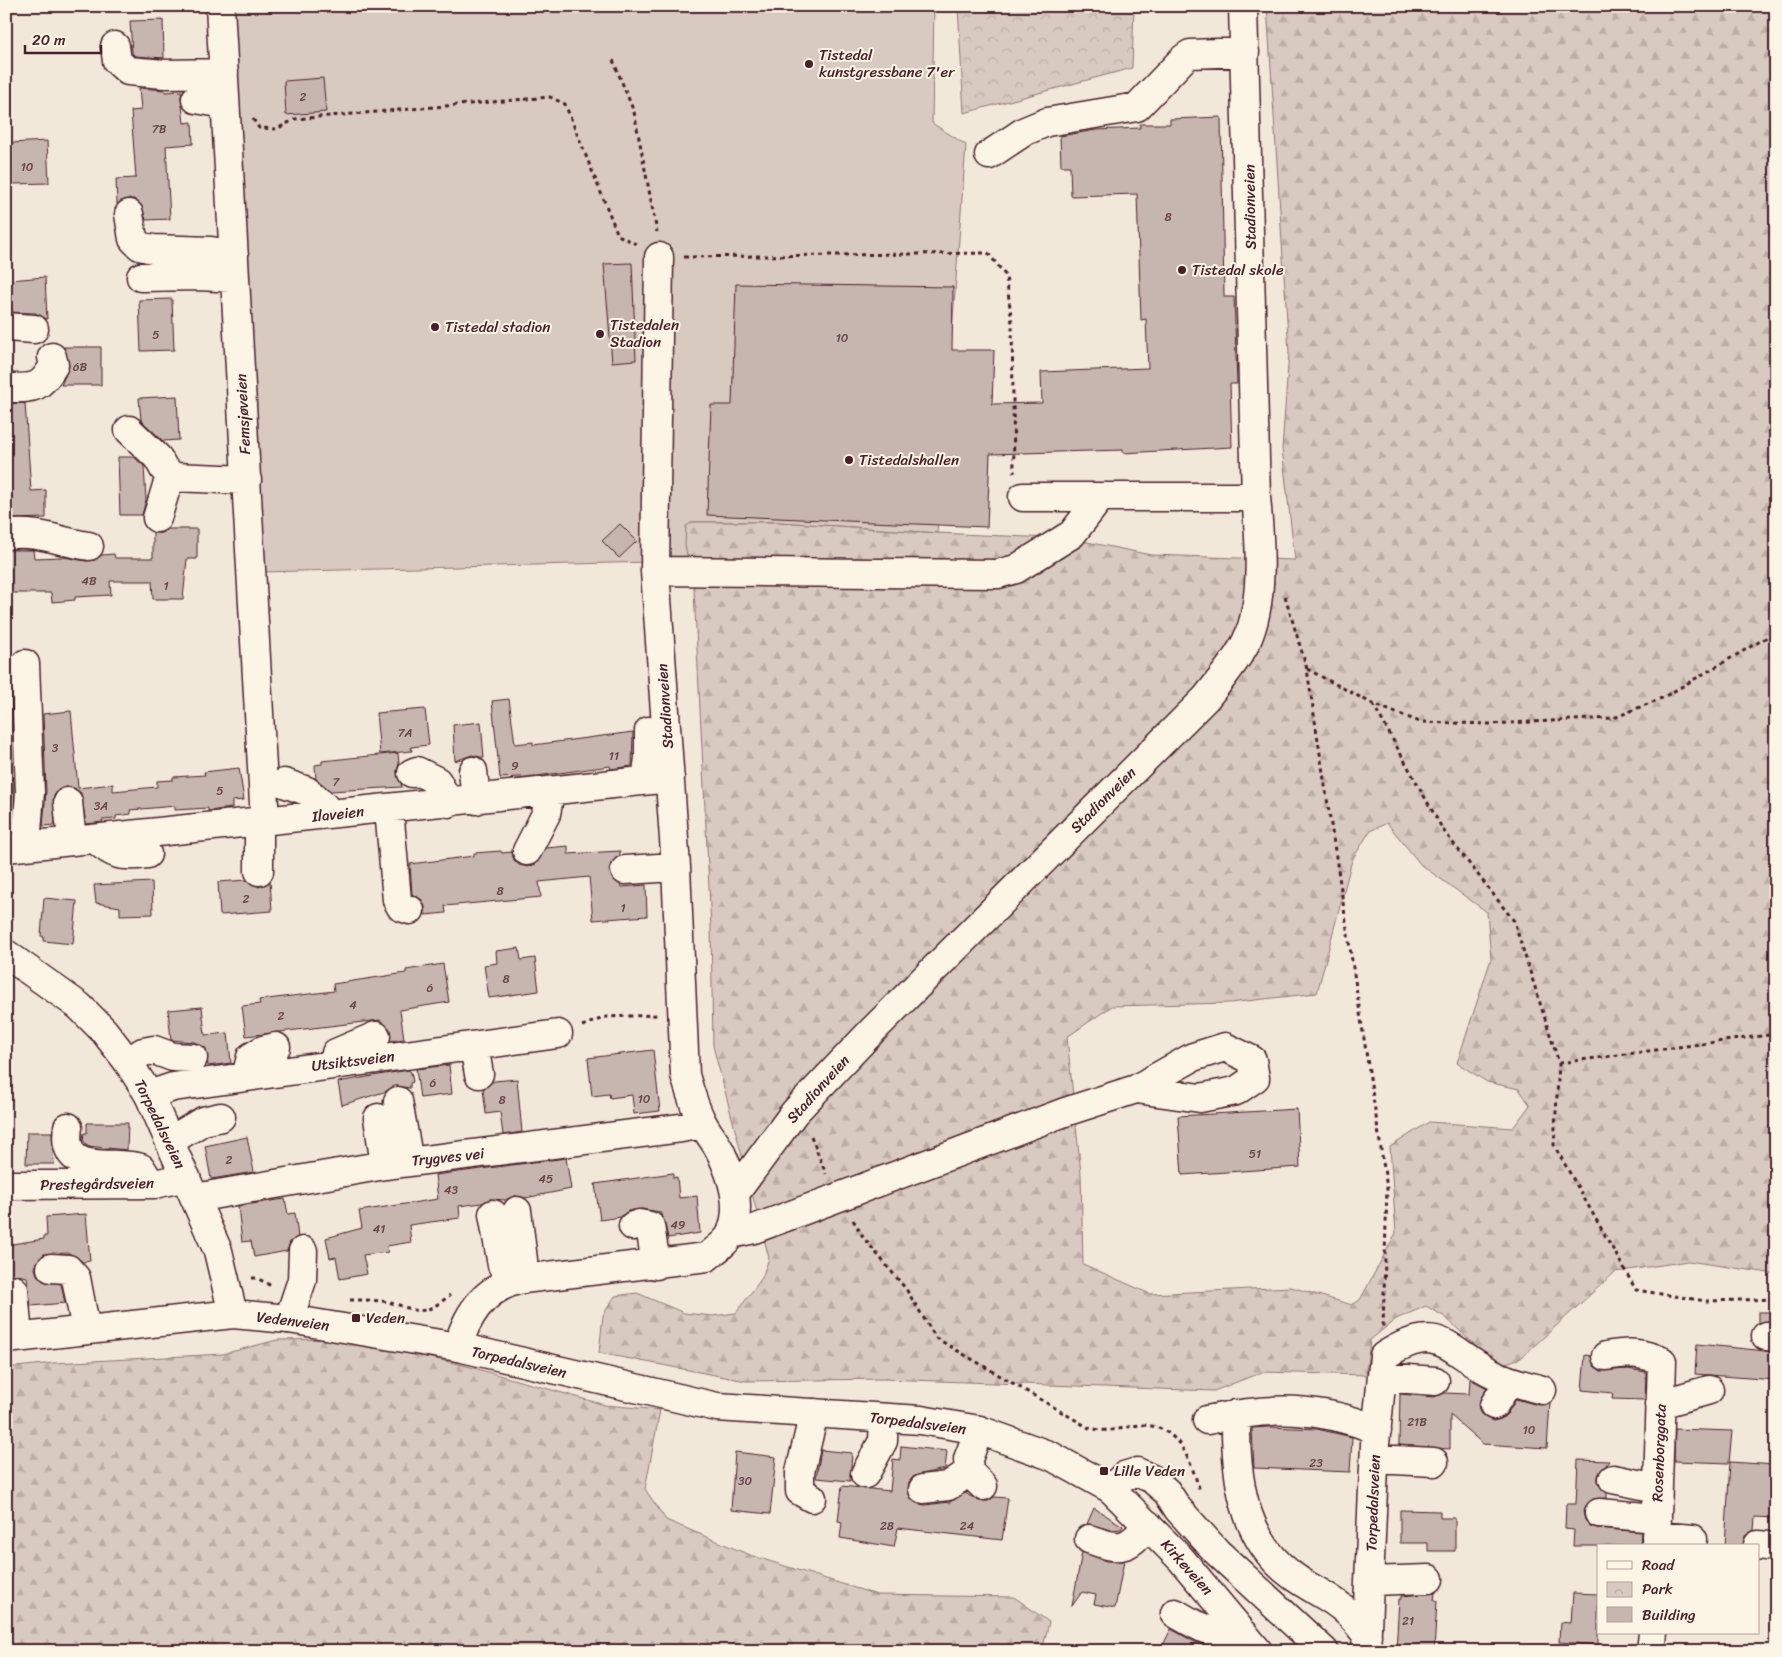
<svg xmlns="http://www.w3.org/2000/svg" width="1782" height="1657" font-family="Sriracha,sans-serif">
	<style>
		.grass { fill: #d8cac0; stroke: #917476 }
		.forest { fill: url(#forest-firs); stroke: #917476; fill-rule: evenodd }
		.park { fill: url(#park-crowns); stroke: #917476 }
		.building { fill: #c7b6af; stroke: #4a1f2b }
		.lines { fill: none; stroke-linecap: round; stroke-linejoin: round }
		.minor-casing { stroke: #4a1f2b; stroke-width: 31 }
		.major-casing { stroke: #4a1f2b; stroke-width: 31 }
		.path { stroke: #4a1f2b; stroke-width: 3; stroke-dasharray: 4 4; stroke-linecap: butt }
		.minor { stroke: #fcf5e5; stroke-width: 28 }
		.major { stroke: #fcf5e5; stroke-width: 28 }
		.poi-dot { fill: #4a1f2b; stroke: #fcf5e5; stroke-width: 2 }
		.labels { text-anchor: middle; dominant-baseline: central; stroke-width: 4; stroke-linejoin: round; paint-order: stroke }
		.number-label { font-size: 12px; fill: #69454c }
		.poi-label { font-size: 15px; fill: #4a1f2b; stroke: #fcf5e5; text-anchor: start }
		.street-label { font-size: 15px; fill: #4a1f2b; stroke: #fcf5e5 }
	</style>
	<defs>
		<pattern id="forest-firs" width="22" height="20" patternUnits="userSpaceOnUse" patternTransform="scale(1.25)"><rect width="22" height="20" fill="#d8cac0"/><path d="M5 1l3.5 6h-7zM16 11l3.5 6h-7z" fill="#bbada5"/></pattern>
		<pattern id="park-crowns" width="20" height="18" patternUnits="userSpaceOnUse" patternTransform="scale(1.25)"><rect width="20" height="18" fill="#d8cac0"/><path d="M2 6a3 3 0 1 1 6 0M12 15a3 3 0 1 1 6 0" fill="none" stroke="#bbada5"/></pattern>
	</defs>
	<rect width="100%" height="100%" fill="#f1e8da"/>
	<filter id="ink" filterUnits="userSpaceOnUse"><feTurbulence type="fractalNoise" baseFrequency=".02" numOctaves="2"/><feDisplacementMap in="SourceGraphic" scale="10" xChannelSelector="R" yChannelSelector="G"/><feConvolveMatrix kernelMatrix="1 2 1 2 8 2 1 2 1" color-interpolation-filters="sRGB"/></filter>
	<g filter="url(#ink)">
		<path class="grass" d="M 230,6 L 934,6 L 932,123 L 966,145 L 937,533 L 779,522 L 693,522 L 689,561 L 262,572 Z"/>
		<path class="forest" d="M 1267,6 L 1776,6 L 1776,1274 L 1688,1261 L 1615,1272 L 1521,1358 L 1506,1363 L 1490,1359 L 1445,1317 L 1426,1306 L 1396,1319 L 1370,1340 L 1366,1375 L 1262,1372 L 1214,1391 L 883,1379 L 746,1381 L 599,1353 L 603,1315 L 615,1296 L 637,1293 L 684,1313 L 712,1316 L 736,1313 L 762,1278 L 769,1258 L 713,1046 L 711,927 L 694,590 L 685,545 L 686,526 L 693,522 L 779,522 L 937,533 L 1072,539 L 1151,555 L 1295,560 L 1282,449 L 1289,352 ZM 1387,823 L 1421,865 L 1487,912 L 1491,959 L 1457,1063 L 1487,1082 L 1519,1089 L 1530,1105 L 1513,1128 L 1429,1122 L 1390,1147 L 1396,1233 L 1360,1300 L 1352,1305 L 1291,1287 L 1150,1294 L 1083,1264 L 1081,1174 L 1067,1037 L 1112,1006 L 1229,1003 L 1317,993 L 1352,860 L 1370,831 Z
			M 345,1339 L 463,1365 L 605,1405 L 660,1410 L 645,1489 L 666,1520 L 750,1555 L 877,1595 L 1014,1597 L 1049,1622 L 1042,1651 L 6,1651 L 6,1368 L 54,1363 L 223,1354 L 277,1340 Z"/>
		<path class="park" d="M 958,6 L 1134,6 L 1132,68 L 964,113 Z"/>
		<path class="building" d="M 163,20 L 164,58 L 135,56 L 132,53 L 130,21 Z
			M 323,78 L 326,112 L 286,115 L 284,81 Z
			M 139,88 L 165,90 L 165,92 L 182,91 L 181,97 L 184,123 L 192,122 L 193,144 L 166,146 L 170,219 L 146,220 L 141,205 L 134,199 L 126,199 L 117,204 L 116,179 L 136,178 L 131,111 L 141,110 Z
			M 1221,117 L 1224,297 L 1234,297 L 1237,384 L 1230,384 L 1232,447 L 1123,453 L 1123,450 L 990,454 L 987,527 L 707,515 L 711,405 L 732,405 L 736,284 L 953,287 L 952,350 L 994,350 L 992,404 L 1042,403 L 1041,372 L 1148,368 L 1146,319 L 1141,320 L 1137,194 L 1071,196 L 1070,166 L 1061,166 L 1060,136 L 1096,130 L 1140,128 L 1140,124 L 1170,124 L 1170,119 Z
			M 47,141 L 49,183 L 12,184 L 10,143 Z
			M 632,263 L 636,360 L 612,362 L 604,264 Z
			M 45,277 L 47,319 L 35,313 L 6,312 L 6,285 L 9,285 L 9,280 Z
			M 172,299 L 174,350 L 141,351 L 139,300 Z
			M 64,347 L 101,347 L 101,385 L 61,385 L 69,367 Z
			M 177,396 L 179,440 L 163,441 L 141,420 L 139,398 Z
			M 25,403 L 31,491 L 46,490 L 46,518 L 6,519 L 6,456 L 9,456 L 6,404 Z
			M 118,457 L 134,457 L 144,466 L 146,500 L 142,515 L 120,515 Z
			M 620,524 L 637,541 L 619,558 L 602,541 Z
			M 168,529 L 197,529 L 197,559 L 187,559 L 183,599 L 153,599 L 152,581 L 110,581 L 111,595 L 75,597 L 75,600 L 52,602 L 51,593 L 6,593 L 6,550 L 33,550 L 34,558 L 63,557 L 86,561 L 95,560 L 102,555 L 114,554 L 115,558 L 153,558 L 153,533 L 161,533 Z
			M 509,699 L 515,744 L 533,742 L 533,745 L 633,732 L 632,766 L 611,769 L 610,766 L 537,776 L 500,778 L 492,701 Z
			M 425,709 L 429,745 L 411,747 L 412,751 L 380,754 L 376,713 Z
			M 71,711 L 78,788 L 113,784 L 113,791 L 157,787 L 157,781 L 173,780 L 173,777 L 205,775 L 204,772 L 239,768 L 244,800 L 232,801 L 232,808 L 208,811 L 208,808 L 175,810 L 175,806 L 130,810 L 131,814 L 116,816 L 116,819 L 102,820 L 103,822 L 86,824 L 81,793 L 74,788 L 66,787 L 58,790 L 54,796 L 55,825 L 43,826 L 46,791 L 43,714 Z
			M 481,722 L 484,758 L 472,755 L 455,761 L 453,725 Z
			M 398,753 L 399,764 L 397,771 L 402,787 L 331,791 L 316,779 L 315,765 L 322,764 L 322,761 Z
			M 14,778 L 13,816 L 6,817 L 6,779 Z
			M 568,846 L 568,854 L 620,851 L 620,856 L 611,863 L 609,870 L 612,878 L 622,887 L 646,885 L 647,916 L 593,920 L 589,877 L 539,882 L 541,897 L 445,906 L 446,913 L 425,915 L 425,907 L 422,900 L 412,894 L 410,864 L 474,856 L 474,853 L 501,851 L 502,853 L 512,852 L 514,860 L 519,865 L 528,867 L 536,864 L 546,848 Z
			M 247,880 L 259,887 L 270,881 L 272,911 L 220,915 L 218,882 Z
			M 152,882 L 153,914 L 120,915 L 120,907 L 96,903 L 94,885 Z
			M 44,898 L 77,901 L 73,944 L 43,941 L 44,937 L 41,936 Z
			M 519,948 L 521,960 L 535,958 L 539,991 L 489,998 L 484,965 L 497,963 L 496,951 Z
			M 443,964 L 449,1002 L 400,1010 L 404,1039 L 390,1041 L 390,1029 L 380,1020 L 246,1036 L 242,1006 L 260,1004 L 259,1000 L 334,991 L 333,984 L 406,973 L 406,970 Z
			M 202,1007 L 205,1035 L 228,1033 L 231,1063 L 208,1066 L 206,1048 L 194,1042 L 171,1040 L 168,1010 Z
			M 653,1050 L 660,1111 L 634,1114 L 632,1095 L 610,1098 L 609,1094 L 592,1096 L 588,1058 Z
			M 449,1065 L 452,1094 L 420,1098 L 416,1069 Z
			M 408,1070 L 411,1072 L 413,1082 L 410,1083 L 410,1088 L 395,1086 L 387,1091 L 342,1105 L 338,1082 Z
			M 517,1079 L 522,1132 L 503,1135 L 500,1112 L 486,1114 L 483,1089 L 494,1081 Z
			M 1297,1109 L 1300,1167 L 1182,1175 L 1178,1116 Z
			M 87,1123 L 128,1123 L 127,1150 L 87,1146 L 83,1140 L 84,1133 L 87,1133 Z
			M 27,1132 L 52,1132 L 54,1164 L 26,1164 Z
			M 247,1137 L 254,1172 L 211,1179 L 205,1146 Z
			M 566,1158 L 571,1189 L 525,1198 L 515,1196 L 506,1200 L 490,1199 L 482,1203 L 459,1206 L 460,1218 L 409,1225 L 411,1242 L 387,1246 L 388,1252 L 363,1255 L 367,1274 L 340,1279 L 336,1257 L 330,1258 L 326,1238 L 362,1228 L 359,1211 L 438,1199 L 435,1175 Z
			M 673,1173 L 673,1178 L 677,1177 L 679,1198 L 697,1196 L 700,1233 L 668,1238 L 665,1224 L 660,1212 L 642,1209 L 628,1211 L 621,1217 L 600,1220 L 595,1184 Z
			M 285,1199 L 288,1214 L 295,1213 L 298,1237 L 290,1242 L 287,1251 L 254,1257 L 251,1241 L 242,1242 L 238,1206 Z
			M 86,1214 L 90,1261 L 83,1262 L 69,1253 L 44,1254 L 38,1260 L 35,1268 L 37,1275 L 43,1281 L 61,1284 L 65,1303 L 31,1306 L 27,1277 L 13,1274 L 6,1277 L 6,1245 L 44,1239 L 44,1236 L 47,1236 L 46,1217 Z
			M 1758,1312 L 1776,1312 L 1776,1320 L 1758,1323 Z
			M 1697,1344 L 1776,1352 L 1776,1380 L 1695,1374 Z
			M 1585,1355 L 1591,1356 L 1594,1366 L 1601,1371 L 1628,1369 L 1646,1372 L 1645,1400 L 1612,1399 L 1613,1393 L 1582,1390 Z
			M 1470,1379 L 1487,1388 L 1478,1405 L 1480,1413 L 1486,1418 L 1493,1421 L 1501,1419 L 1507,1414 L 1516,1399 L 1538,1405 L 1550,1403 L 1547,1448 L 1483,1444 L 1450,1415 L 1450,1449 L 1399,1445 L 1400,1394 L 1434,1397 L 1444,1393 L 1469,1394 Z
			M 1269,1427 L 1317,1429 L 1352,1437 L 1350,1472 L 1254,1468 L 1252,1428 Z
			M 1675,1429 L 1732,1431 L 1729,1463 L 1674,1461 Z
			M 901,1446 L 947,1451 L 945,1469 L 921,1474 L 913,1477 L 909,1482 L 908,1491 L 911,1499 L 916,1503 L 925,1505 L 950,1502 L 965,1493 L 979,1501 L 988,1501 L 994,1497 L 1008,1498 L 1002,1540 L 898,1528 L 894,1547 L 840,1538 L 842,1522 L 838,1521 L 842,1486 L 890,1491 L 893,1459 L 900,1460 Z
			M 821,1450 L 852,1453 L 850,1481 L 816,1478 Z
			M 735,1452 L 776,1457 L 770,1514 L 731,1510 Z
			M 1578,1460 L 1609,1461 L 1598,1476 L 1598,1484 L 1607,1493 L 1607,1498 L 1593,1499 L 1587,1504 L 1583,1512 L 1585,1520 L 1590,1526 L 1597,1528 L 1641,1532 L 1640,1546 L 1573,1546 L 1574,1530 L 1565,1529 L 1566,1504 L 1576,1504 Z
			M 1730,1462 L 1776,1465 L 1776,1518 L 1755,1517 L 1754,1530 L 1745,1536 L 1743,1546 L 1725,1546 Z
			M 1094,1508 L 1123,1526 L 1121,1529 L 1112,1530 L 1087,1524 Z
			M 1400,1510 L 1440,1511 L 1440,1518 L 1455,1518 L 1455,1551 L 1428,1551 L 1428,1543 L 1400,1543 Z
			M 1082,1552 L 1106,1561 L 1124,1561 L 1115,1608 L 1094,1604 L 1096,1595 L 1082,1592 L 1072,1606 Z
			M 1435,1593 L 1434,1601 L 1437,1601 L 1434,1651 L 1396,1651 L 1399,1599 L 1401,1599 L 1401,1596 Z
			M 1573,1593 L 1598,1594 L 1598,1645 L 1559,1642 L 1560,1622 L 1571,1623 Z
			M 1171,1629 L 1193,1641 L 1216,1651 L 1160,1651 Z"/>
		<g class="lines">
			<g class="minor-casing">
				<path id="minor" d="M 220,6 L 265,822
					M 115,46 L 117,61 L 128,71 L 165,74 L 224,73
					M 196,99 L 225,104
					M 989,155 L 1025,131 L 1047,122 L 1137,107 L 1183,59 L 1190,54 L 1245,52
					M 129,214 L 133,239 L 140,246 L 153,249 L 211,251 L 234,255
					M 141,277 L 199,276 L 235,278
					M 6,327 L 34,329
					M 6,388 C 33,388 40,390 54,365 L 52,357
					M 129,430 L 158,458 L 164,469 L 174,477
					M 1023,497 L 1256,497
					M 157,518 L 168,482 L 174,477 L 247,480
					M 6,535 C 36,530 60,542 89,546
					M 655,571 L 998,574 L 1016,569 L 1072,534 L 1100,498
					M 25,664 L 30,792 L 26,846
					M 473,771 L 476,800
					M 412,773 L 417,771 L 437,781 L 449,803
					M 646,780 L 649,758 L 649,731
					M 284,783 L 307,791 L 324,806
					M 68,802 L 72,841
					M 389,809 L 397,900 L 401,907 L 410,910
					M 259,822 L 259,871
					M 95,839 C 114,856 121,857 147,854
					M 6,848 L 670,778
					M 527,851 L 546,814 L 550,792
					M 625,870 L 676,867
					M 474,1046 L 479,1074
					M 336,1053 L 376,1036
					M 128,1062 L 143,1052 L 154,1050 L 173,1057 L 193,1058
					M 246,1077 L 251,1057 L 263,1050 L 276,1047
					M 149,1095 L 173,1087 L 558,1034
					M 398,1101 L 409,1162
					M 378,1118 L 385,1165
					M 68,1127 C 60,1178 111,1159 141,1168 L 151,1184
					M 170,1141 L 203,1121 L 221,1117
					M 6,1185 L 155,1184 L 186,1177
					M 736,1192 L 794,1113 L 871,1032 L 1206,698 C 1220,680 1236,662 1246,642 C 1265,603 1260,539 1256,497 L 1243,6
					M 195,1198 L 385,1165 L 681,1128 L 702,1124
					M 517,1211 L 523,1260 L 523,1279
					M 493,1214 L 502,1265 L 511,1282
					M 633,1226 L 639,1224 L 650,1226 L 656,1265
					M 731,1234 L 754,1229 L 1065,1112 L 1136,1089 L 1193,1057 L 1225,1047 L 1252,1060 L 1255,1078 L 1236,1091 L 1200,1098 L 1136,1089
					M 51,1268 L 68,1269 L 76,1278 L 86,1330
					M 14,1290 L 18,1337
					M 289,1319 L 302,1280 L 303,1251
					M 1766,1336 L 1776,1336
					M 458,1347 C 467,1313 486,1286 523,1279 L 707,1257 C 715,1250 727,1243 731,1233 C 742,1207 733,1179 722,1155 C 717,1143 708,1134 702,1122 C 694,1107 690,1092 685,1075 L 676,867 L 655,571 L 659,257
					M 1606,1356 C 1628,1352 1641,1352 1662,1361 L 1656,1546
					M 1382,1377 L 1435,1381
					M 1660,1404 L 1709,1390
					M 1494,1405 L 1503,1391 L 1506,1379
					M 1236,1414 C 1235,1473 1241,1539 1293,1576 C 1310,1589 1332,1597 1347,1612 C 1354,1618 1360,1627 1367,1635
					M 1207,1420 C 1268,1407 1318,1405 1377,1430
					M 979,1430 L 968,1459 L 969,1472 L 983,1486
					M 1375,1459 L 1434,1462
					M 865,1474 L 883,1441 L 884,1418
					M 1613,1479 L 1657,1488
					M 923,1489 L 948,1486 L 969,1472
					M 1111,1489 L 1124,1476 L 1137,1472 L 1152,1479 L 1167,1492 L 1178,1509 L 1217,1552 L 1324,1651
					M 812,1498 L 800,1491 L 800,1472 L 814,1413
					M 1599,1513 L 1657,1518
					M 1656,1536 L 1693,1539
					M 1089,1539 C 1120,1550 1126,1551 1148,1525
					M 1758,1545 L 1776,1547
					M 1370,1581 L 1429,1579
					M 1175,1613 C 1199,1627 1215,1637 1244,1634
					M 1366,1651 L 1375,1444 L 1384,1356 C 1440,1319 1447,1351 1494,1374 C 1509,1382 1526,1385 1542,1390
					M 1651,1651 L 1653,1633"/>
			</g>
			<g class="major-casing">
				<path id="major" d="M 6,954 L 79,1006 L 104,1031 L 128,1062 L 149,1095 L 218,1251 L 233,1314
					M 6,1339 L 233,1314 L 289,1319 L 458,1347 L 717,1407 L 921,1420 L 979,1430 L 1051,1456 L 1111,1489 L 1181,1559 L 1258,1651"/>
			</g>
			<path class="path" d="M 613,60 L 634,112 L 657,232
				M 253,119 L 259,128 L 277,129 L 295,119 L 550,97 L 565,104 L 618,235 L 636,244
				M 684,257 L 988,253 L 1006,276 L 1012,323 L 1014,473
				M 1285,596 L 1307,669 L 1387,1188 L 1383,1328
				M 1307,669 L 1373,704 L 1420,722 L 1489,724 L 1614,718 L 1662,698 L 1776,632
				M 1373,704 L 1443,830 L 1514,921 L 1559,1063 L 1554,1145 L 1636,1290 L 1706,1301 L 1776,1299
				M 582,1026 L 606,1017 L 657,1015
				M 1559,1063 L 1776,1034
				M 811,1136 L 826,1174
				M 853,1220 L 863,1237 L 906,1289 L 936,1338 L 1089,1428 C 1095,1429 1102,1431 1109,1430 C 1120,1430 1132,1425 1143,1425 C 1180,1426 1191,1463 1200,1491
				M 252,1278 L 257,1278 L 273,1287
				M 350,1300 C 361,1300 372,1300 382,1301 C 417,1307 417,1322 450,1295"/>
			<use href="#minor" class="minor"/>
			<use href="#major" class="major"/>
		</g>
	</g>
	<g class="poi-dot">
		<circle cx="809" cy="64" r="5"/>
		<circle cx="1182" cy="270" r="5"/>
		<circle cx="435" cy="327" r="5"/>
		<circle cx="600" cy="334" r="5"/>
		<circle cx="849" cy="460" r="5"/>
		<rect x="351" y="1313" width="10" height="10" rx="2.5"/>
		<rect x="1099" y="1466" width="10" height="10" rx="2.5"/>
	</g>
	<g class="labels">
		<g class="number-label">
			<text x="303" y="97">2</text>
			<text x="159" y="129">7B</text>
			<text x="27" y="167">10</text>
			<text x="1168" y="217">8</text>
			<text x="156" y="335">5</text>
			<text x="842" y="338">10</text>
			<text x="80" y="367">6B</text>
			<text x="89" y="581">4B</text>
			<text x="166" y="586">1</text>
			<text x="405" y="733">7A</text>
			<text x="55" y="748">3</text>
			<text x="614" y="756">11</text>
			<text x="515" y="766">9</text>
			<text x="336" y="782">7</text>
			<text x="220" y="791">5</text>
			<text x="101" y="806">3A</text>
			<text x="500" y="891">8</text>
			<text x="246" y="899">2</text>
			<text x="623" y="908">1</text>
			<text x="506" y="979">8</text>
			<text x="430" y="988">6</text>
			<text x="353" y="1005">4</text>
			<text x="281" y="1016">2</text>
			<text x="433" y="1083">6</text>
			<text x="644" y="1099">10</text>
			<text x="502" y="1100">8</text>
			<text x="1255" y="1154">51</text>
			<text x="229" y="1160">2</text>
			<text x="546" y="1179">45</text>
			<text x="451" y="1190">43</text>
			<text x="678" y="1225">49</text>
			<text x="379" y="1229">41</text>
			<text x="1417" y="1422">21B</text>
			<text x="1529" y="1430">10</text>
			<text x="1316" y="1463">23</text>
			<text x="745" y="1481">30</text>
			<text x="887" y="1526">28</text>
			<text x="967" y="1526">24</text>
			<text x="1408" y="1621">21</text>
		</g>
		<g class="poi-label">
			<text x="819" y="55">Tistedal<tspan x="819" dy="17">kunstgressbane 7'er</tspan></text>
			<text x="1192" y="270">Tistedal skole</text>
			<text x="610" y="325">Tistedalen<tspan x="610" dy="17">Stadion</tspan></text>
			<text x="445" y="327">Tistedal stadion</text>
			<text x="859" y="460">Tistedalshallen</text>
			<text x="366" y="1318">Veden</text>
			<text x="1114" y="1471">Lille Veden</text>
		</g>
		<g class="street-label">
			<text transform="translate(1250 207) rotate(-91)">Stadionveien</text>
			<text transform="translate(243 414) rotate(-93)">Femsjøveien</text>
			<text transform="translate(665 706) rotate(-94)">Stadionveien</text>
			<text transform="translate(1103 800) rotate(-45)">Stadionveien</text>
			<text transform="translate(338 814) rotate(-6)">Ilaveien</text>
			<text transform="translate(353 1061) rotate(-7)">Utsiktsveien</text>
			<text transform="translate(818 1089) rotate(-48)">Stadionveien</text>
			<text transform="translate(160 1124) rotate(64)">Torpedalsveien</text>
			<text transform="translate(448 1157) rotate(-6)">Trygves vei</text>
			<text transform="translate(97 1184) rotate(-1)">Prestegårdsveien</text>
			<text transform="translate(293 1321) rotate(7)">Vedenveien</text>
			<text transform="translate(519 1362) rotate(13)">Torpedalsveien</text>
			<text transform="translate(918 1423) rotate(7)">Torpedalsveien</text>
			<text transform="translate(1659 1453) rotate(-88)">Rosenborggata</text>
			<text transform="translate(1373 1503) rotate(-88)">Torpedalsveien</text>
			<text transform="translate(1187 1567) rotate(48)">Kirkeveien</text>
		</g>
	</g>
	<rect width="1782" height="1657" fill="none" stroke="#fcf5e5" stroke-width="25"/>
	<rect x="12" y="12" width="1757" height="1632" fill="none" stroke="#4a1f2b" stroke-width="2" filter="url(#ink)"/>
	<rect x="1597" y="1544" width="162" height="90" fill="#fcf5e5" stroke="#b59f9b"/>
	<rect x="1607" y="1561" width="25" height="8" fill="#fcf5e5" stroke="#b59f9b"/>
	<text x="1642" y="1570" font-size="15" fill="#4a1f2b">Road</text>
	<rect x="1607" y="1582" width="25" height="15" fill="url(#park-crowns)" stroke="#b59f9b"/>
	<text x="1642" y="1594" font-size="15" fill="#4a1f2b">Park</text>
	<rect x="1607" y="1607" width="25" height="15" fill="#c7b6af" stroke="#b59f9b"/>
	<text x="1642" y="1620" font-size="15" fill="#4a1f2b">Building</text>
	<path d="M25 45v8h76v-8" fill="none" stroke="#4a1f2b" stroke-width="2.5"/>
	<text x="32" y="45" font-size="15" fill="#4a1f2b" stroke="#fcf5e5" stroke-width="4" paint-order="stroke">20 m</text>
</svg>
